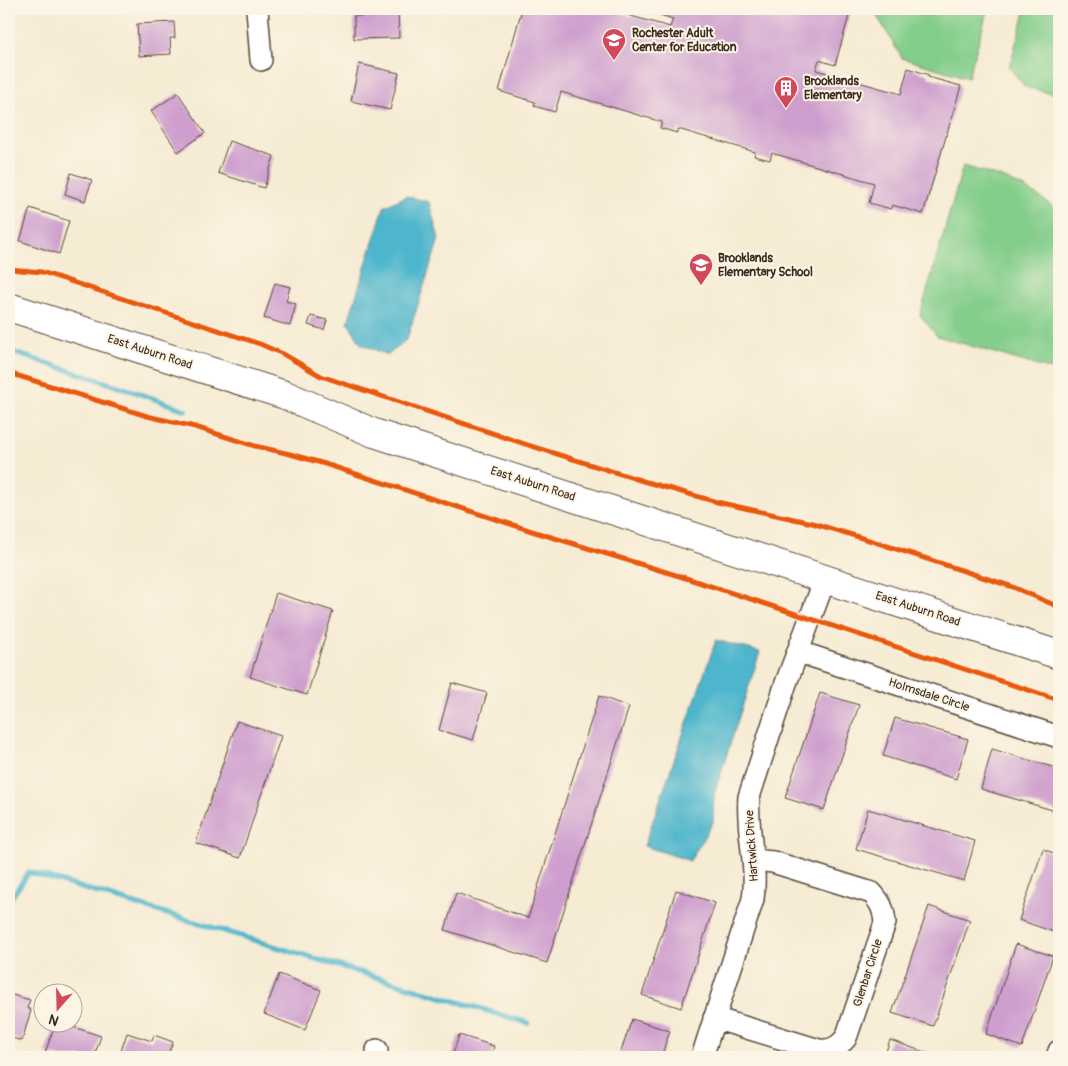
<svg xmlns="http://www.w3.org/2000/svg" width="1068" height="1066" font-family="Pangolin,sans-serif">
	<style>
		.green { fill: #84ce8b; stroke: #607c54 }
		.water { fill: #4eb6cc; stroke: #447075 }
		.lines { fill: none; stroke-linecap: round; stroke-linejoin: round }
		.stream { stroke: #4eb6cc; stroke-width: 5.5 }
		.building { fill: #ce9fce }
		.street-casing { stroke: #574739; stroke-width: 24 }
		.secondary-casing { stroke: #574739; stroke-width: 30 }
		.street { stroke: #fff; stroke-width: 21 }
		.secondary { stroke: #fff; stroke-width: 28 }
		.cycleway-casing { stroke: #fcf5e5; stroke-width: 8 }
		.cycleway { stroke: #e8590c; stroke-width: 5 }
		.labels { text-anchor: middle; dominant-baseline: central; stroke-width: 4; stroke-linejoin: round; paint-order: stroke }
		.poi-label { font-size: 12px; font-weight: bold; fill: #3b2a1e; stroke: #fcf5e5; text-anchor: start }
		.street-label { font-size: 12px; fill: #3b2a1e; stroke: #fcf5e5 }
	</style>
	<rect width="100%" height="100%" fill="#fcf5e5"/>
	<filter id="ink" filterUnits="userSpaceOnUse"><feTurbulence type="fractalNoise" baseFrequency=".02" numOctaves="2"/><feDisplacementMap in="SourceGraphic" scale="10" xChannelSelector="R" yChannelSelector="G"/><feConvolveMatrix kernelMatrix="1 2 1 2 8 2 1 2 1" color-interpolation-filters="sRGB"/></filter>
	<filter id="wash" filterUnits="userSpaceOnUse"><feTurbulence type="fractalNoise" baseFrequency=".0096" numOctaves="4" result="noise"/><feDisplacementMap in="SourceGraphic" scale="20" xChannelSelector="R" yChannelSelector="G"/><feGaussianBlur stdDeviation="1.12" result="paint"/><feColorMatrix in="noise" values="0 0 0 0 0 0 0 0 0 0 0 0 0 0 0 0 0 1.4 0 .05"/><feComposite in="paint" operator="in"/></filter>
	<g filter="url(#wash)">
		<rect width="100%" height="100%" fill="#f6ebd3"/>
		<path class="green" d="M 873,9 L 988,9 L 968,78 L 902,58 Z
			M 1026,9 L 1059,9 L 1059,95 L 1025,87 L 1009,67 Z
			M 963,166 C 1000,176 1030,186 1059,212 L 1059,372 L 937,336 L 920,315 Z"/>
		<path class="water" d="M 406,196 L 429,202 L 439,239 L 407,339 L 388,355 L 361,344 L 348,322 L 384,207 Z
			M 716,640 L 760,652 L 714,794 L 713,822 L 690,861 L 644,846 Z"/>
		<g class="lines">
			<path class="stream" d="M 9,351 L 127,389 L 185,410
				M 9,901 L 29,872 L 528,1023"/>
		</g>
		<g id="blocks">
			<path class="building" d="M 364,9 L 398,9 L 399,38 L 354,39 L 354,16 L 364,16 Z
				M 522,9 L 606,9 L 670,27 L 673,19 L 657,14 L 659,9 L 851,9 L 835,65 L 819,60 L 816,70 L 901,94 L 908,68 L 929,75 L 928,77 L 961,86 L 923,214 L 892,205 L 891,209 L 869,203 L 874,183 L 772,153 L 770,160 L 754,156 L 755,152 L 678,129 L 677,133 L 660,128 L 662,122 L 561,92 L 555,112 L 534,106 L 535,102 L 499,91 Z
				M 174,22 L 175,38 L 170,38 L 171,54 L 139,56 L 137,24 Z
				M 359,64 L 399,73 L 390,110 L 351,101 Z
				M 178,93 L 205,133 L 178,152 L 151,111 Z
				M 229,141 L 274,156 L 264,188 L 218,173 Z
				M 71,173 L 92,180 L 85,201 L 65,194 Z
				M 30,208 L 69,221 L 59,254 L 20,241 Z
				M 275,283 L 290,287 L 286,301 L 296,304 L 290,326 L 264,318 Z
				M 311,316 L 327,320 L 324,330 L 308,325 Z
				M 276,593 L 333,611 L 307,695 L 250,677 Z
				M 452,683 L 487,693 L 473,740 L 439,730 Z
				M 820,693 L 859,705 L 824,810 L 785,798 Z
				M 599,696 L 629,707 L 547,963 L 445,930 L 456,893 L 528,918 Z
				M 895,718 L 968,739 L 956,779 L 883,756 Z
				M 237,721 L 281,736 L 240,858 L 196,843 Z
				M 992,749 L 1059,769 L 1059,812 L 981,789 Z
				M 868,809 L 975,841 L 964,881 L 856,849 Z
				M 1043,849 L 1059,855 L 1059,925 L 1057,933 L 1019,920 Z
				M 676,890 L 715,903 L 681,1008 L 642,995 Z
				M 929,906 L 970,920 L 933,1026 L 892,1013 Z
				M 1016,944 L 1053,956 L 1022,1047 L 986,1034 Z
				M 279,974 L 321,990 L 305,1030 L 264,1014 Z
				M 9,994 L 30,1000 L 27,1008 L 31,1010 L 22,1041 L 9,1037 Z
				M 632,1019 L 670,1031 L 661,1057 L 619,1057 Z
				M 55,1024 L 64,1024 L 101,1036 L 94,1057 L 60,1057 L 45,1053 Z
				M 127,1033 L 152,1041 L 154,1035 L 173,1042 L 167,1057 L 119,1057 Z
				M 459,1035 L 494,1046 L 491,1057 L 452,1057 Z
				M 890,1040 L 927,1053 L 925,1057 L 884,1057 Z"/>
		</g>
	</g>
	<g filter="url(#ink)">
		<use href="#blocks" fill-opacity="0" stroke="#574739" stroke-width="1"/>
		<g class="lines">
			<g class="street-casing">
				<path id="street" d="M 257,9 L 261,60
					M 799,652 L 1059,737
					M 714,1018 L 819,1050 C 832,1051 838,1047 846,1038 L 885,923 C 884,910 881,903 872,893 L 773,862 L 753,860
					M 377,1057 L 377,1050
					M 702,1057 L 753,899 C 758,865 746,831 749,797 L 786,683 L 825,579
					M 1057,1057 L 1059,1051"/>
			</g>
			<g class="secondary-casing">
				<path id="secondary" d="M 9,307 L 285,395 L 374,433 L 1059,655"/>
			</g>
			<use href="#street" class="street"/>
			<use href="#secondary" class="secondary"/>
			<g class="cycleway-casing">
				<path id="cycleway" d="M 9,269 L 42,272 L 260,344 L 283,354 L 321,376 L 528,445 L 643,481 L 717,502 L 812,523 L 872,541 L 1013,587 L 1059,607
					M 9,373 L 147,416 L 195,427 L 255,446 L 290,454 L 325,464 L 535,532 L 689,579 L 1059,700"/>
			</g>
			<use href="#cycleway" class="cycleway"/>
		</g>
	</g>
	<defs>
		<g id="school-pin" transform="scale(1.25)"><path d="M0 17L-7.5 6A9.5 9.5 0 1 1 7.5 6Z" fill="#d1495b" stroke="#fcf5e5"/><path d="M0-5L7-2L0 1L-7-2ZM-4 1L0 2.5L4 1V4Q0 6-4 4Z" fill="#fff"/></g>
		<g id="building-pin" transform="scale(1.25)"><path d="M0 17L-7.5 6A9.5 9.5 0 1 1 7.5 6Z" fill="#d1495b" stroke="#fcf5e5"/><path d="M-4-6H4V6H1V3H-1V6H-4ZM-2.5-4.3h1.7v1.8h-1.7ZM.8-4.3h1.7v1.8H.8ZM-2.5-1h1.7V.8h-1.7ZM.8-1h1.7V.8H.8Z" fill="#fff"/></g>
	</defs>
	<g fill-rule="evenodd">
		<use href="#school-pin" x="614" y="40"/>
		<use href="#building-pin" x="786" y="88"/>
		<use href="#school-pin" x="701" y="265"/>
	</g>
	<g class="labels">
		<g class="poi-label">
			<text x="632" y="33">Rochester Adult<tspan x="632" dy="14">Center for Education</tspan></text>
			<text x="804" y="81">Brooklands<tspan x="804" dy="14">Elementary</tspan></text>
			<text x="718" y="258">Brooklands<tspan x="718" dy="14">Elementary School</tspan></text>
		</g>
		<g class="street-label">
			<text transform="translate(150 352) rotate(18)">East Auburn Road</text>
			<text transform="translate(533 484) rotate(18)">East Auburn Road</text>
			<text transform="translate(918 609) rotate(18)">East Auburn Road</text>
			<text transform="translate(929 695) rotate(18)">Holmsdale Circle</text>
			<text transform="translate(752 846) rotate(-94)">Hartwick Drive</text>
			<text transform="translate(868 973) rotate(-72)">Glenbar Circle</text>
		</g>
	</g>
	<rect width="1068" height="1066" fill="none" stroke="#fcf5e5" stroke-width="30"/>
	<g transform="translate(58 1008) rotate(200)"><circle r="24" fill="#fcf5e5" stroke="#afa495"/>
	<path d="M0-4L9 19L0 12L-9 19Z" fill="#d1495b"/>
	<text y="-8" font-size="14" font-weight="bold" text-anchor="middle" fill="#3b2a1e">N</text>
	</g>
</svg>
